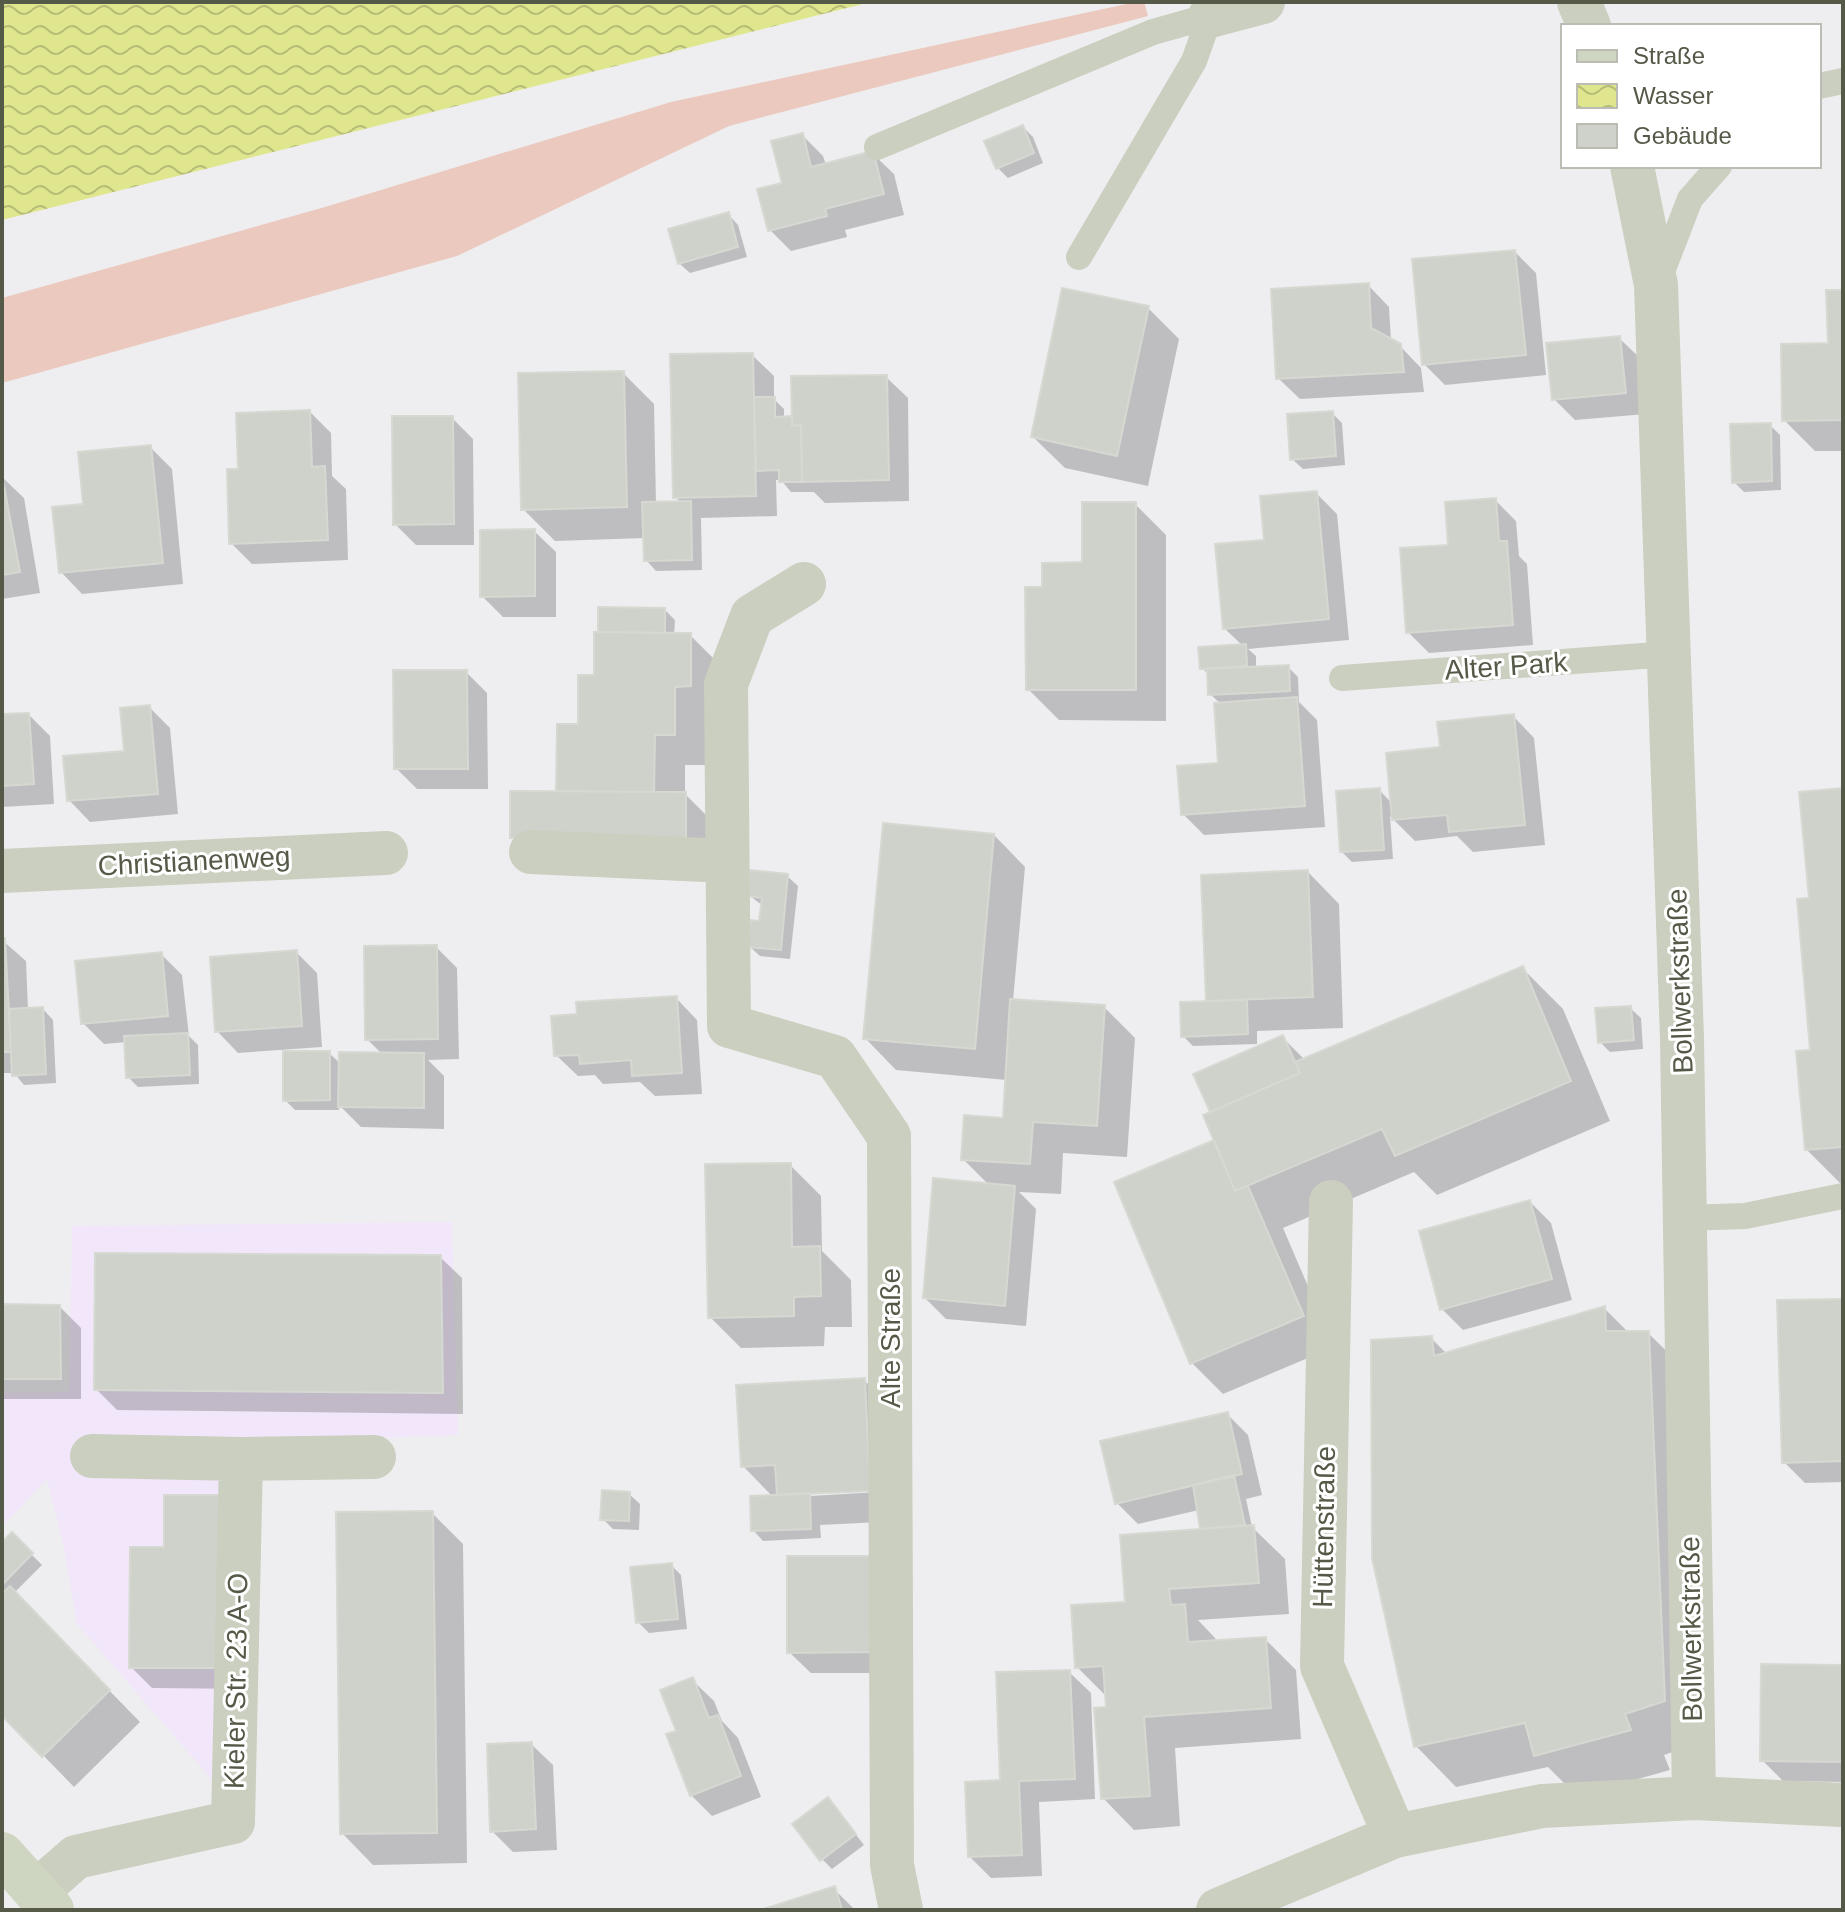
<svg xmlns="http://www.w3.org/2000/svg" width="1845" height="1912" font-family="Helvetica,sans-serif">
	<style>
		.commercial { fill: #f2e7fa }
		.grass { fill: #ebc9be }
		.water { fill: url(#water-waves) }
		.shadow { fill: #0003; fill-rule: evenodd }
		.building { fill: #ced2cb; stroke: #d5d9d2; stroke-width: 2 }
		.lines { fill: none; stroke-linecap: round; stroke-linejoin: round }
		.lane { stroke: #cacfbf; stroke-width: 26 }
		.street { stroke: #cacfbf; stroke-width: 44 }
		.secondary { stroke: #ced5c1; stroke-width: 44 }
		.labels { text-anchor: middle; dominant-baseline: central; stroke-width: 6; stroke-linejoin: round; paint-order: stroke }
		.street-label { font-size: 28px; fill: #545a47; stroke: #fff }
	</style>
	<defs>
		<pattern id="water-waves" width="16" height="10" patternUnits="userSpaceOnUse" patternTransform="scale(2)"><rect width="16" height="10" fill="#e0e68e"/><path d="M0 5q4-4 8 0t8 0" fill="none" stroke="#b8bd76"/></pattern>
	</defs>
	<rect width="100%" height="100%" fill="#eeeef0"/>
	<path class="commercial" d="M 452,1222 L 458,1435 L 231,1443 L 219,1788 L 77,1624 L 62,1538 L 47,1479 L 2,1527 L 2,1393 L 69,1392 L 72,1226 Z"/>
	<path class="grass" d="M 1136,2 L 1144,2 L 1148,16 L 729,126 L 457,256 L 2,383 L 2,298 L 325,207 L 671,102 Z"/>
	<path class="water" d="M 2,2 L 871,2 L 2,220 Z"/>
	<path class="shadow" d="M 1023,127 L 1033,137 L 1043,163 L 1008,178 L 997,167 Z
		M 802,135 L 823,156 L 826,165 L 872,153 L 894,174 L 904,215 L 845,230 L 847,237 L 791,251 L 770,230 Z
		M 728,214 L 738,225 L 747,257 L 690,273 L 679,263 Z
		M 1515,252 L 1536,273 L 1546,375 L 1445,385 L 1424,364 Z
		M 1368,285 L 1389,307 L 1391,341 L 1400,346 L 1421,368 L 1424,392 L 1300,399 L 1278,378 Z
		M 1843,292 L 1843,451 L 1815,451 L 1784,420 L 1830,345 Z
		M 1148,308 L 1179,339 L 1148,486 L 1065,468 L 1033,437 Z
		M 1619,338 L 1641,359 L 1646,414 L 1575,420 L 1554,399 Z
		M 752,355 L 774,376 L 774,399 L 784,409 L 784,419 L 794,418 L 886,377 L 908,398 L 909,501 L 825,503 L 814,492 L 791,492 L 781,480 L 776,480 L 777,516 L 701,518 L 702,570 L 656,571 L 646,560 L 645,538 L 555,541 L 523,509 L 623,373 L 654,404 L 656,504 L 682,503 L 675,497 Z
		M 310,412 L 331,433 L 332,476 L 346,489 L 348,560 L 252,564 L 231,543 L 240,471 Z
		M 1332,413 L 1342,423 L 1345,465 L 1303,469 L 1292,459 Z
		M 452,418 L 473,439 L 474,545 L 416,545 L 395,524 Z
		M 1770,425 L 1780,435 L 1781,490 L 1744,492 L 1734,482 Z
		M 150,447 L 172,469 L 183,584 L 82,594 L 61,572 L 85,506 Z
		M 2,477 L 24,498 L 40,593 L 2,599 Z
		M 1316,493 L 1337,514 L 1349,640 L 1248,649 L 1256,656 L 1256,668 L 1288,667 L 1298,677 L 1299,702 L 1317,720 L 1325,827 L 1204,835 L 1183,814 L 1220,765 L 1221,704 L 1210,694 L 1210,676 L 1202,668 L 1243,646 L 1224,628 L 1266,542 Z
		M 1495,500 L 1516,521 L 1519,556 L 1527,564 L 1533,645 L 1429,653 L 1408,632 L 1450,547 Z
		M 1135,504 L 1166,535 L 1166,721 L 1059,720 L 1028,689 L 1044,589 L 1084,564 Z
		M 534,531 L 556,552 L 556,617 L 503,617 L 482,596 Z
		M 665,610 L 675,620 L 674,635 L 690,635 L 722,667 L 705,765 L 685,765 L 685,794 L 707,816 L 706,860 L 534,858 L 512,837 L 561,793 L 558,790 L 596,677 L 603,634 L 600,631 Z
		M 466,672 L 487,693 L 488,789 L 417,789 L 396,768 Z
		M 149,707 L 170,728 L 178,814 L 90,822 L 69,800 L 127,753 Z
		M 29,715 L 50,736 L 54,804 L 2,807 L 2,716 Z
		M 1513,716 L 1534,738 L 1545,845 L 1473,852 L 1457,836 L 1415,841 L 1390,816 L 1393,859 L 1352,862 L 1342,852 L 1379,790 L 1393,804 Z
		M 1843,790 L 1843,1186 L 1806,1149 L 1812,1052 L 1811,900 Z
		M 994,835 L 1025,867 L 1013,1001 L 1104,1007 L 1135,1038 L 1127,1157 L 1063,1153 L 1061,1194 L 1019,1192 L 1036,1209 L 1026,1326 L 946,1319 L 925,1298 L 989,1185 L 963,1159 L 1005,1120 L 1007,1080 L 896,1070 L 865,1038 Z
		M 1308,872 L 1339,904 L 1343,1028 L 1257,1031 L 1257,1044 L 1193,1046 L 1183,1036 L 1211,1003 L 1208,1000 Z
		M 787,876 L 798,886 L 790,959 L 760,956 L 749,946 L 761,923 L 763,906 L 749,895 Z
		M 2,940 L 26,961 L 28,1010 L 43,1009 L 53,1020 L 56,1083 L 24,1085 L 14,1073 L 2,1073 Z
		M 436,947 L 457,968 L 459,1059 L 428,1060 L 444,1076 L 444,1129 L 361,1127 L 339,1105 L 339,1110 L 295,1110 L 285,1100 L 329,1053 L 341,1064 L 383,1055 L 367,1039 Z
		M 296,952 L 317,973 L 322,1047 L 238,1053 L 217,1031 Z
		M 161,954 L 182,975 L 189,1036 L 198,1045 L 199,1084 L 138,1087 L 128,1077 L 127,1042 L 104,1044 L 83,1023 Z
		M 1522,968 L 1563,1009 L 1610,1121 L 1437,1195 L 1414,1172 L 1283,1228 L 1334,1347 L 1223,1394 L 1192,1363 L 1216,1141 L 1213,1112 L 1283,1038 L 1304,1059 Z
		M 676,998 L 697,1020 L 702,1094 L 655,1096 L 640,1082 L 603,1084 L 595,1075 L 578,1076 L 556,1055 L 579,1016 Z
		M 1630,1008 L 1641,1018 L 1643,1049 L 1610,1052 L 1600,1042 Z
		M 790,1165 L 821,1196 L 822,1251 L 851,1280 L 852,1327 L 825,1327 L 824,1346 L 741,1348 L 710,1317 Z
		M 1530,1202 L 1551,1223 L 1572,1300 L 1463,1330 L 1442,1309 Z
		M 440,1257 L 462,1278 L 463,1414 L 117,1410 L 96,1389 Z
		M 1843,1301 L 1843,1482 L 1805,1483 L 1784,1462 Z
		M 2,1306 L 60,1307 L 81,1328 L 81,1399 L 2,1399 Z
		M 1604,1308 L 1629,1333 L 1648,1333 L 1689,1373 L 1705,1741 L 1664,1755 L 1670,1770 L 1577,1796 L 1548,1767 L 1456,1787 L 1416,1746 L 1431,1338 L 1447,1354 Z
		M 864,1380 L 896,1412 L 901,1521 L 820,1525 L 821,1538 L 763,1541 L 753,1530 L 773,1497 L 743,1466 ZM 880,1488 L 880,1492 L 809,1496 L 806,1492 Z
		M 1227,1414 L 1248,1435 L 1262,1495 L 1246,1499 L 1252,1527 L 1285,1559 L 1289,1614 L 1198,1620 L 1215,1638 L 1216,1642 L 1265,1639 L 1296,1670 L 1301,1739 L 1175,1748 L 1180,1826 L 1134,1830 L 1103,1798 L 1107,1697 L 1077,1667 L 1127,1604 L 1205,1531 L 1199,1510 L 1138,1524 L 1117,1503 Z
		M 629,1494 L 640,1504 L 639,1530 L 613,1529 L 603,1519 Z
		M 432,1513 L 463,1544 L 467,1863 L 373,1865 L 342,1833 Z
		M 12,1535 L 42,1565 L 14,1593 L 140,1722 L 74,1787 L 2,1713 L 2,1597 L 4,1595 L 2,1545 Z
		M 132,1549 L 250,1689 L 152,1688 L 131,1667 Z
		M 789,1558 L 893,1673 L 811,1673 L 789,1652 Z
		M 671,1565 L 681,1575 L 687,1629 L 649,1633 L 638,1622 Z
		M 1843,1667 L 1843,1782 L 1783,1781 L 1762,1760 Z
		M 1069,1672 L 1091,1693 L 1095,1799 L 1039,1802 L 1042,1876 L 991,1878 L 970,1857 L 1003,1782 Z
		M 692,1680 L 714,1701 L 722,1721 L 738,1738 L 761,1797 L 712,1816 L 691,1795 L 678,1732 Z
		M 531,1744 L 553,1765 L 557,1850 L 513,1852 L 492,1831 Z
		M 828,1799 L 864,1845 L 832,1869 L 822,1859 Z
		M 834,1889 L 855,1910 L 768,1910 Z"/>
	<path class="building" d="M 1023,125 L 1034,153 L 996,169 L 984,141 Z
		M 803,133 L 811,167 L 873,151 L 884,194 L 825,209 L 827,216 L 768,231 L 757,189 L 782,183 L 771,141 Z
		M 729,212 L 738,247 L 678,264 L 668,229 Z
		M 1515,250 L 1526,355 L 1422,365 L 1412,259 Z
		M 1369,283 L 1371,328 L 1401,344 L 1404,372 L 1276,379 L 1271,289 Z
		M 1062,288 L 1149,306 L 1117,456 L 1031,437 Z
		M 1826,290 L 1843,290 L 1843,420 L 1782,421 L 1781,344 L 1828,343 Z
		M 1620,336 L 1626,393 L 1552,400 L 1546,343 Z
		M 753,353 L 756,496 L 673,498 L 670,354 Z
		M 624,371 L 627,507 L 521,510 L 518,373 Z
		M 887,375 L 889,480 L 802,482 L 801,425 L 792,426 L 791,376 Z
		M 754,397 L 775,397 L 775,417 L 792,416 L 792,426 L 801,425 L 802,482 L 779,482 L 779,470 L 756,471 Z
		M 310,410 L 312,467 L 325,466 L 328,540 L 229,544 L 227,469 L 238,469 L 236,413 Z
		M 1333,411 L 1336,456 L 1290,460 L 1287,414 Z
		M 392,416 L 453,416 L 454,524 L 393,525 Z
		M 1771,423 L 1772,481 L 1732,483 L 1730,424 Z
		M 151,445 L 163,563 L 59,573 L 52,507 L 83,504 L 78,452 Z
		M 2,475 L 20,572 L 2,575 Z
		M 1317,491 L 1329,619 L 1223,629 L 1215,544 L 1264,540 L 1260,496 Z
		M 1496,498 L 1499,541 L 1507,541 L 1513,625 L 1406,633 L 1400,548 L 1448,545 L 1445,502 Z
		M 691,501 L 692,560 L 644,561 L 642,502 Z
		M 1082,502 L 1136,502 L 1136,690 L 1026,690 L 1025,587 L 1042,587 L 1042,563 L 1082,562 Z
		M 535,529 L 535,596 L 480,597 L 480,530 Z
		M 598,607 L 665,608 L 665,633 L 598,632 Z
		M 594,632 L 691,633 L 691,686 L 675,687 L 675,735 L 655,735 L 654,792 L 556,791 L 557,724 L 578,724 L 578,675 L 594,675 Z
		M 1246,644 L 1247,666 L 1200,669 L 1198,647 Z
		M 1289,665 L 1290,691 L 1208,695 L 1207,669 Z
		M 393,670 L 467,670 L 468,769 L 394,769 Z
		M 1297,697 L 1305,806 L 1181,815 L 1177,766 L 1218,763 L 1214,703 Z
		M 150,705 L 158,794 L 67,801 L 63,756 L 124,751 L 120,708 Z
		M 29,713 L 34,784 L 2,786 L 2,714 Z
		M 1514,714 L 1525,825 L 1449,832 L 1447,815 L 1392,820 L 1386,753 L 1440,747 L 1437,722 Z
		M 1380,788 L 1384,850 L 1340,852 L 1336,791 Z
		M 1843,788 L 1843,1147 L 1805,1150 L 1796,1051 L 1810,1050 L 1797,899 L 1809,898 L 1799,792 Z
		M 510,791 L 686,792 L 686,840 L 510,838 Z
		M 883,823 L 994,834 L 975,1049 L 863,1039 Z
		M 750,870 L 788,874 L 781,950 L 747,947 L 750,920 L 759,921 L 762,898 L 747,896 Z
		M 1308,870 L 1313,997 L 1206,1001 L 1201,875 Z
		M 2,938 L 5,938 L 11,1052 L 2,1052 Z
		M 437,945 L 438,1039 L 365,1040 L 364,946 Z
		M 297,950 L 302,1026 L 215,1032 L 210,957 Z
		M 162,952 L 168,1016 L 81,1024 L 75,961 Z
		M 1523,966 L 1571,1081 L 1395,1156 L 1382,1129 L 1235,1191 L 1203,1115 L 1300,1073 L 1295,1062 Z
		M 677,996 L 682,1073 L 632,1076 L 631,1060 L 580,1064 L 579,1055 L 554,1056 L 551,1016 L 577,1014 L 576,1002 Z
		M 1010,999 L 1105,1005 L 1097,1126 L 1033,1122 L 1030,1164 L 961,1160 L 964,1115 L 1003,1118 Z
		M 1247,1000 L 1248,1034 L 1181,1037 L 1180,1002 Z
		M 1631,1006 L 1634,1040 L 1598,1043 L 1595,1008 Z
		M 43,1007 L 46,1074 L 12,1076 L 9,1009 Z
		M 188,1033 L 190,1075 L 126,1078 L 124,1036 Z
		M 1283,1035 L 1300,1073 L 1210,1112 L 1193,1074 Z
		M 283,1051 L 330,1051 L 330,1100 L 283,1101 Z
		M 339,1052 L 424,1053 L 424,1108 L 338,1107 Z
		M 1214,1140 L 1235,1191 L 1248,1186 L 1304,1316 L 1190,1364 L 1114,1182 Z
		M 791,1163 L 792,1247 L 820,1246 L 821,1296 L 794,1297 L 794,1316 L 708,1318 L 705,1164 Z
		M 933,1178 L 1015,1186 L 1005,1306 L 923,1298 Z
		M 1530,1200 L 1552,1279 L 1440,1310 L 1419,1231 Z
		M 95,1253 L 441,1255 L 443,1393 L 94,1390 Z
		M 1843,1299 L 1843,1461 L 1782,1463 L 1777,1300 Z
		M 2,1304 L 60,1305 L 61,1379 L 2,1379 Z
		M 1605,1306 L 1606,1331 L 1649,1331 L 1665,1701 L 1625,1714 L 1631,1730 L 1534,1756 L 1525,1723 L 1414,1747 L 1372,1558 L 1371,1340 L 1432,1336 L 1434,1356 Z
		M 865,1378 L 870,1491 L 777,1495 L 775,1465 L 741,1467 L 736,1385 Z
		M 1228,1412 L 1242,1474 L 1115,1504 L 1100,1441 Z
		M 1234,1475 L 1245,1525 L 1200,1529 L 1193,1485 Z
		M 602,1490 L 630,1492 L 629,1521 L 600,1520 Z
		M 810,1493 L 811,1529 L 751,1531 L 750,1496 Z
		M 164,1495 L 229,1495 L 229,1668 L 129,1668 L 130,1547 L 164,1547 Z
		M 433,1511 L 437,1833 L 340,1834 L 336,1512 Z
		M 1254,1525 L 1259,1583 L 1169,1589 L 1171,1605 L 1185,1604 L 1188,1642 L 1266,1637 L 1271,1708 L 1144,1717 L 1150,1796 L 1101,1799 L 1094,1708 L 1106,1707 L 1103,1666 L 1075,1668 L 1071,1605 L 1125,1602 L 1120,1535 Z
		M 12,1532 L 33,1553 L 2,1585 L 2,1542 Z
		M 787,1556 L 872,1556 L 873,1652 L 787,1653 Z
		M 672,1563 L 678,1619 L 636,1623 L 630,1567 Z
		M 10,1586 L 110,1690 L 42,1757 L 2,1716 L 2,1594 Z
		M 1761,1664 L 1843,1665 L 1843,1762 L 1760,1761 Z
		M 1070,1670 L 1075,1779 L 1019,1781 L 1022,1855 L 968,1857 L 965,1782 L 1000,1780 L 996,1672 Z
		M 693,1677 L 709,1718 L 718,1715 L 741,1776 L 690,1796 L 666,1734 L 676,1731 L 660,1690 Z
		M 532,1742 L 536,1829 L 490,1832 L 487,1744 Z
		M 828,1797 L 856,1834 L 820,1861 L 792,1824 Z
		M 835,1886 L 842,1910 L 761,1910 Z"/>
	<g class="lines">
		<path class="lane" d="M 1819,86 L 1843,81
			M 877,147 L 1153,32 L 1210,16
			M 1079,257 L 1194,61 L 1210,16
			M 1658,282 L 1690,199 L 1719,166
			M 1342,678 L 1670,654
			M 1685,1218 L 1745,1216 L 1843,1196"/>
		<path class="street" d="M 1579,2 L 1589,26
			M 1210,16 L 1263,2
			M 1632,166 L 1656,285 L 1682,1038 L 1694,1798
			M 804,584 L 752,616 L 726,684 L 729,1026 L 835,1057 L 889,1136 L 892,1865 L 901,1910
			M 531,852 L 727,861
			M 2,871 L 386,853
			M 1331,1202 L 1322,1666 L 1395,1836
			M 92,1456 L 241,1459
			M 36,1892 L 76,1857 L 233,1822 L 241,1459 L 374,1457
			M 1218,1910 L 1395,1836 L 1542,1806 L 1694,1798 L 1843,1805"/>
		<path class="secondary" d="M 2,1854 L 52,1910"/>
	</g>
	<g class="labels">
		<g class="street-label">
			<text transform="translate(1506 666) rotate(-4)">Alter Park</text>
			<text transform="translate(194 861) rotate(-3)">Christianenweg</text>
			<text transform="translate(1680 981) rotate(-92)">Bollwerkstraße</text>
			<text transform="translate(890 1338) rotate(-90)">Alte Straße</text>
			<text transform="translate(1324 1527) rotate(-89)">Hüttenstraße</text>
			<text transform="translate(1691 1629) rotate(-91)">Bollwerkstraße</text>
			<text transform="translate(236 1681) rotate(-89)">Kieler Str. 23 A-O</text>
		</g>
	</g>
	<rect width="1845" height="1912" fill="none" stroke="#545a47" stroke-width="8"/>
	<rect x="1561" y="24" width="260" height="144" fill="#ffffff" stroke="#bbbdb5" stroke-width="2"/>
	<rect x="1577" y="50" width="40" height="12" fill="#ced5c1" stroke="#bbbdb5" stroke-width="2"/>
	<text x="1633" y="64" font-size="24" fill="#545a47">Straße</text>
	<rect x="1577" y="84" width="40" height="24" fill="url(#water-waves)" stroke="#bbbdb5" stroke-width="2"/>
	<text x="1633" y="104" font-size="24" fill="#545a47">Wasser</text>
	<rect x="1577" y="124" width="40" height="24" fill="#ced2cb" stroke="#bbbdb5" stroke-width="2"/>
	<text x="1633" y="144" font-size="24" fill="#545a47">Gebäude</text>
</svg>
